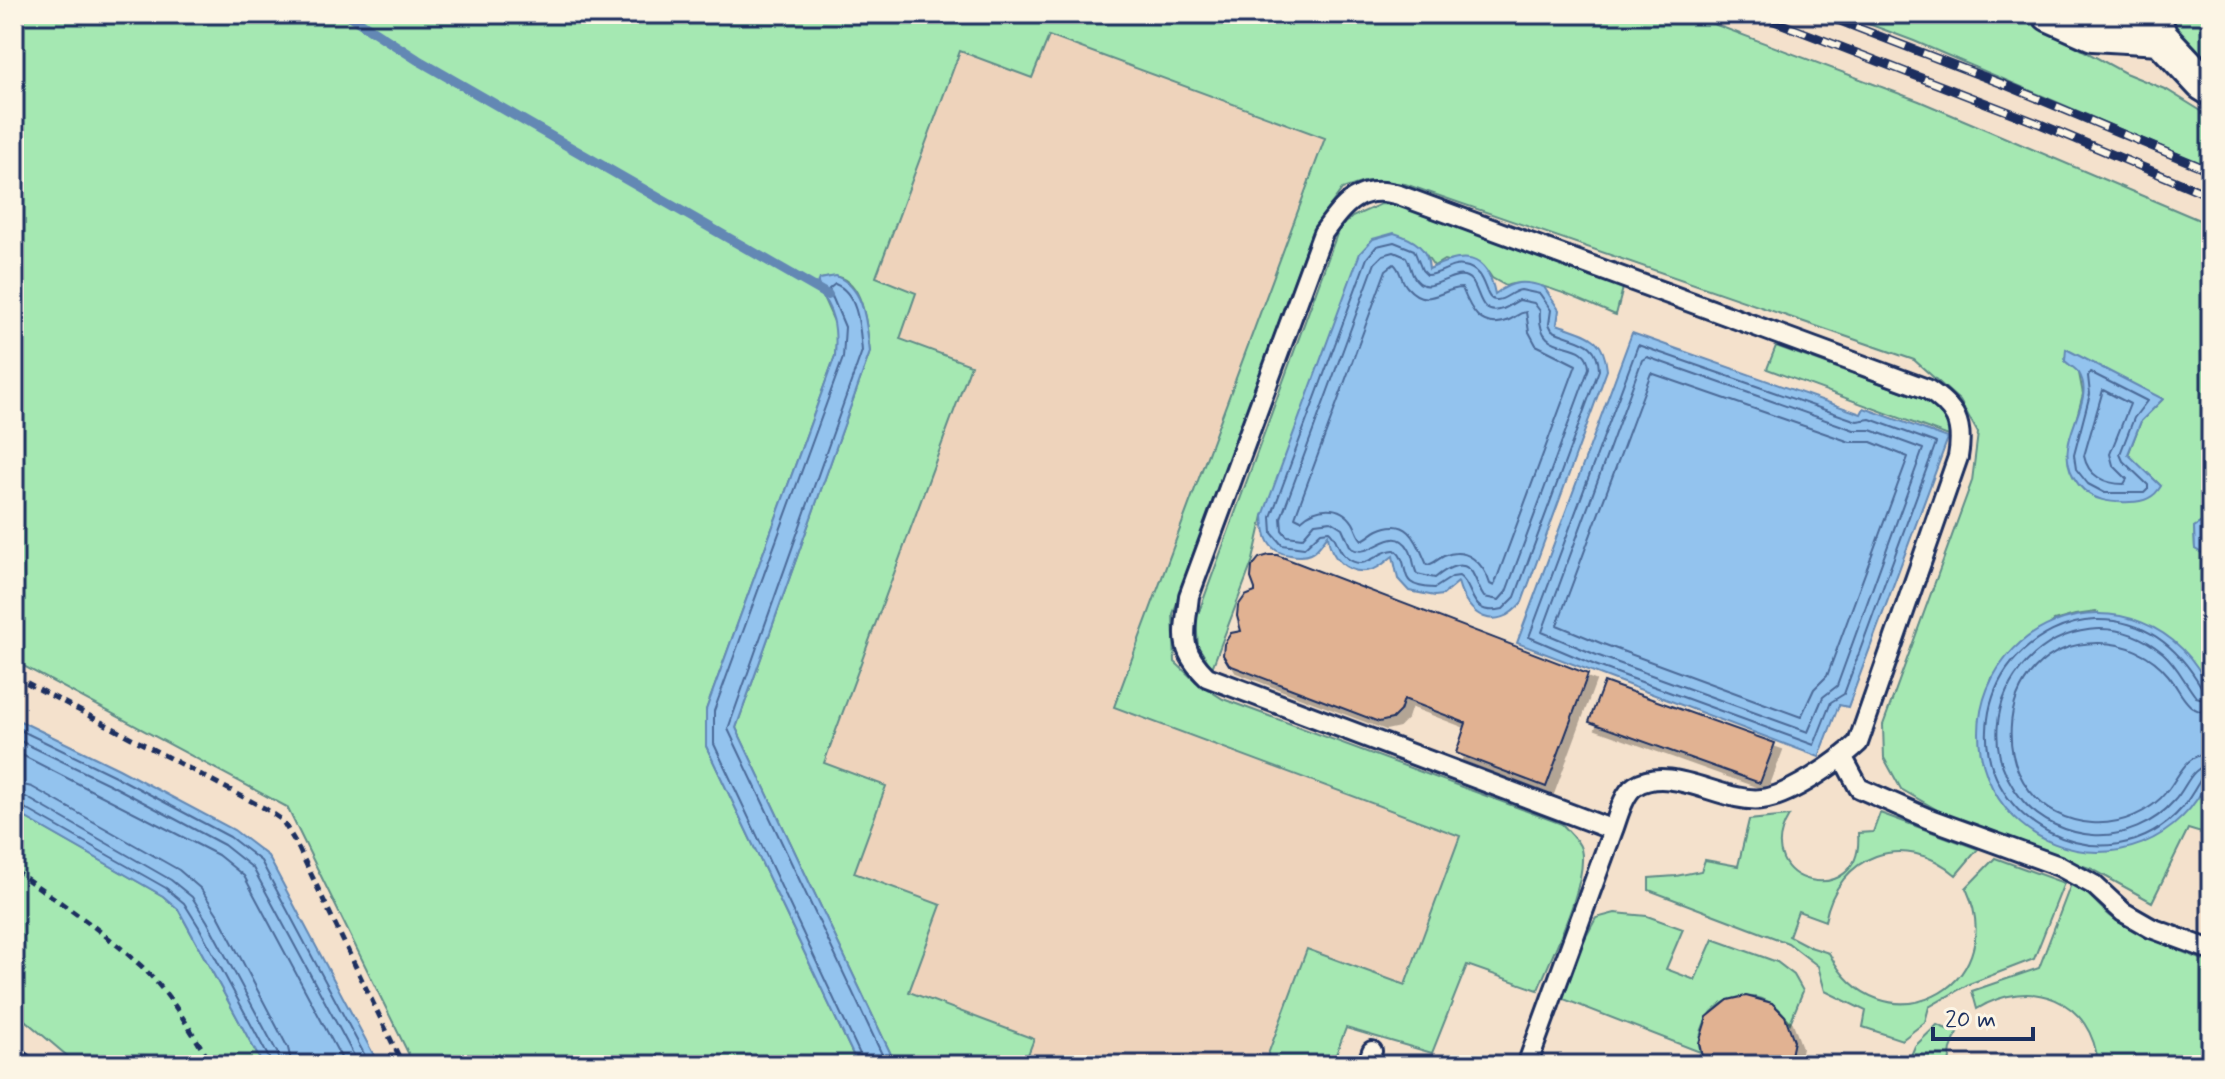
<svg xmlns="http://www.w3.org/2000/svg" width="2225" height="1079" font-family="Mynerve,sans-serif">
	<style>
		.built { fill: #eed3bb }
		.green { fill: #a5e8b2; stroke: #608c88; stroke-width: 2; fill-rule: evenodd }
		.water { fill: #93c3ee; stroke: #6388b4; stroke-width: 2 }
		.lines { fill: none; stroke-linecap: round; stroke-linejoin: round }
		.shore { stroke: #4b6a98; stroke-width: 2 }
		.stream { stroke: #6388b4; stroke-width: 10 }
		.building { fill: #e1b292; stroke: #1b2f5e; stroke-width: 2; filter: url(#shadow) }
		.lane-casing { stroke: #1b2f5e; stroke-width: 24 }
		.street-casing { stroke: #1b2f5e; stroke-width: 40 }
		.path { stroke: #1b2f5e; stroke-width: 5; stroke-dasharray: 8 6; stroke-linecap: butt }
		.lane { stroke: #fcf5e5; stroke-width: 18 }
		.street { stroke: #fcf5e5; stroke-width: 34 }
		.rail-casing { stroke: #1b2f5e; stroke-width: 9 }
		.rail { stroke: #fcf5e5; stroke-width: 6; stroke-dasharray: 18; stroke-linecap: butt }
	</style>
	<defs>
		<filter id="shadow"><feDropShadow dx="7" dy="7" stdDeviation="0" flood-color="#0004"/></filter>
	</defs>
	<rect width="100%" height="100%" fill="#f4e1cc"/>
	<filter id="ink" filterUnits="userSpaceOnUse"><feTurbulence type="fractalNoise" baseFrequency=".0125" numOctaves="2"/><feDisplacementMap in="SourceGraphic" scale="16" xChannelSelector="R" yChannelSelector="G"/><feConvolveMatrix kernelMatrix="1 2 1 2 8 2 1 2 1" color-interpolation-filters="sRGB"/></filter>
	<g filter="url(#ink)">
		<path class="built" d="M 1048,35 L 1325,138 L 1114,707 L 1460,836 L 1405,986 L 1308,950 L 1264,1065 L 1024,1065 L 1034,1039 L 908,992 L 854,872 L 886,787 L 824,763 L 971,366 L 899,338 L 876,278 L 960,51 L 1032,78 Z"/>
		<path class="green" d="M 25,14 L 1687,14 L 1919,101 L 2211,225 L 2211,516 L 2194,527 L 2195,549 L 2211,558 L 2211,690 L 2203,673 L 2096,612 L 2075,615 L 2054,621 L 1992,678 L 1980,720 L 2201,796 L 2211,776 L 2211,836 L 2188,829 L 2152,902 L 2092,869 L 1960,823 L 1901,789 L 1884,758 L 1883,725 L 1972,481 L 1978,433 L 1960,401 L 1914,360 L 1405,184 L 1367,181 L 1342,189 L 1312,231 L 1173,614 L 1175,662 L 1196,682 L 1223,699 L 1562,824 C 1568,831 1579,840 1581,849 C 1589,882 1551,957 1538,990 L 1467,965 L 1432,1053 L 1346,1028 L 1332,1065 L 1264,1065 L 1307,949 L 1405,985 L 1460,836 L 1114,707 L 1325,138 L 1049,36 L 1032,78 L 960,51 L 876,277 L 916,293 L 900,339 L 971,365 L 824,763 L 886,786 L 854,873 L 941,905 L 909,992 L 1034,1039 L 1024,1065 L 896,1065 L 736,728 L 870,352 C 867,331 865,283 839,277 C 833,276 826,278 820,279 L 823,297 L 837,328 L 835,356 L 706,710 L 706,746 L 858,1065 L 414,1065 L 287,807 L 14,661 L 14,33 ZM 2079,373 L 2163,399 L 2141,421 L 2128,455 L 2161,486 L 2075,424 L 2083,394 Z
			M 1842,14 L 2016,14 L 2125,73 L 2167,90 L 2211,117 L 2211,168 L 1914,41 Z
			M 2166,14 L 2211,14 L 2211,75 L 2199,70 Z
			M 1381,204 L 1407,206 L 1623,288 L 1616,315 C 1589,305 1533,274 1506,286 L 1492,278 L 1488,272 L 1444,260 L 1434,266 L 1427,256 L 1263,516 L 1253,560 L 1212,668 L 1198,646 L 1196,620 L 1338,231 L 1352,217 Z
			M 1776,346 L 1926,400 L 1944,416 L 1954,438 L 1767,369 Z
			M 14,811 L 163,896 L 178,909 L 263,1065 L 78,1065 L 14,1011 Z
			M 1880,813 L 1978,849 L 1956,875 C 1904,830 1838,854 1825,921 L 1798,911 L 1789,936 L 1810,947 L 1829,953 C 1880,1053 2012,989 1966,888 L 1995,858 L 2064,883 L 2034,959 L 1969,984 L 1929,1007 L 1925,1022 L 1902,1040 L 1863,1027 L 1866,1011 L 1825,991 L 1818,966 L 1788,943 L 1649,890 L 1649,878 L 1676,876 L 1701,871 L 1705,860 L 1738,866 L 1749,820 L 1789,816 C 1747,885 1865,912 1858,833 L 1873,832 Z
			M 2071,884 C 2090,891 2098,908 2114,919 C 2144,937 2178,951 2211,963 L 2211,1065 L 2098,1065 C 2093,999 2030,976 1977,1009 L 1972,991 L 2039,968 Z
			M 1615,913 L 1647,916 L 1683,929 L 1666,969 L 1695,980 L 1713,939 L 1777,962 L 1794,975 L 1803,991 L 1790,1023 C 1762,975 1694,997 1700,1052 L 1561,998 L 1582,944 L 1596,918 Z
			M 1937,1025 L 1957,1033 L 1951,1049 L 1949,1065 L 1907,1065 L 1915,1046 Z"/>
		<path class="water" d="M 1394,233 C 1413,239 1428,247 1429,269 C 1462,252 1487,252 1495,294 C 1512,281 1524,280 1544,287 L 1559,310 L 1557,324 C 1586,335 1604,335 1607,370 L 1522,602 C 1496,634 1467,616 1458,582 L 1443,595 L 1435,596 L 1409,591 L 1398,579 L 1393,556 C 1386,561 1380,568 1371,570 C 1348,576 1329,557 1328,535 C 1323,541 1318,551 1310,554 C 1304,557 1296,556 1290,555 C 1267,552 1264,536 1263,516 L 1360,253 L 1373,239 Z
			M 836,276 C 866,288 866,324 870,352 L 736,728 L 896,1065 L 858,1065 L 706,746 L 706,710 L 835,356 C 837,328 835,310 816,288 L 820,279 Z
			M 1632,333 L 1861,414 L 1864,408 L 1948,438 L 1848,707 L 1839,705 L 1819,757 L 1517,643 Z
			M 2066,349 L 2163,399 L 2141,421 L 2128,454 L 2161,486 C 2154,498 2144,502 2130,502 C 2111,503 2092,501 2079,485 C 2045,443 2099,406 2079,373 C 2076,369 2068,364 2065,361 Z
			M 2211,516 L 2211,558 L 2195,549 L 2194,527 Z
			M1979 733a119 119 0 1 1 238 0a119 119 0 1 1-238 0Z
			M 14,718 L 119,769 L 234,830 L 268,856 L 379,1065 L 263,1065 L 178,909 L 163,896 L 14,811 Z"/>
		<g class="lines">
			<path class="shore" d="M 1394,242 L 1414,250 L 1422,270 L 1427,275 C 1441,275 1450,263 1464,266 C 1489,270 1482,302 1497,300 C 1505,300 1512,291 1521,290 L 1540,294 L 1551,310 L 1549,324 L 1552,330 C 1575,342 1598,338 1599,370 L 1515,597 L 1503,609 C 1467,617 1476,587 1459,576 L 1452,577 L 1435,588 C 1392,587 1414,566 1395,550 C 1378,549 1366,573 1347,558 C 1337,551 1338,538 1329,531 L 1321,532 L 1304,548 L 1282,545 L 1272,533 L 1271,517 L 1367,258 L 1377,246 Z
				M 1394,252 L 1406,257 C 1410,263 1410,269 1413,275 C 1426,300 1447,272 1464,276 C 1483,281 1474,319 1503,309 C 1508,307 1513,303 1519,300 L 1534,303 L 1540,311 C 1536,362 1588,333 1589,368 L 1506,592 L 1499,600 L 1484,597 C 1479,590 1479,586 1475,578 C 1466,556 1447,568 1435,578 L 1417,574 C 1413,567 1414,557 1409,549 C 1393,521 1372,561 1351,548 L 1342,528 L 1331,521 L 1315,523 L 1302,538 L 1287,536 L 1282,530 L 1281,518 L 1375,263 L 1383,255 Z
				M 1394,264 C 1401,270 1400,279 1407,287 C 1427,310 1442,288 1462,288 C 1470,308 1480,332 1509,320 C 1516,317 1518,313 1526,312 L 1529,332 L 1536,345 L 1576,365 L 1494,586 L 1490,584 C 1484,564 1467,546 1444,556 C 1437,559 1434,564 1427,565 C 1418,544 1410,515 1378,530 C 1372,533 1368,538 1362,540 C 1357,535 1357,530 1353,523 C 1340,503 1316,506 1301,520 L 1295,517 L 1386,270 Z
				M 1638,345 L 1857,421 L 1870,419 L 1936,443 L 1844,694 L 1831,702 L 1814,745 L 1595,665 L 1529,637 Z
				M 1647,357 L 1854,430 L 1871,430 L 1923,449 L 1837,686 L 1823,697 L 1808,732 L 1599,656 L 1542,632 L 1642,360 Z
				M 2090,372 L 2147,401 L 2134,418 L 2120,454 L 2123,461 L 2148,485 L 2148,489 L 2144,493 L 2105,493 L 2088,484 L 2076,469 L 2074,455 L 2090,394 L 2088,376 Z
				M 1651,373 L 1850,442 L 1871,442 L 1908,457 L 1827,676 L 1814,689 L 1801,717 L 1603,644 L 1557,625 Z
				M 2103,390 L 2130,404 L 2110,454 L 2113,465 L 2127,479 L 2124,484 C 2105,484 2088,476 2084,456 Z
				M 2211,691 L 2202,688 C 2179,648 2145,619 2096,620 C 2065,621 2037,636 2016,658 C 2002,673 1993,692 1989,712 C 1968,821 2108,893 2182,808 C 2190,798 2196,787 2202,777 L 2211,775
				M 2211,701 L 2196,697 C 2184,682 2178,666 2163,653 C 2067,575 1943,705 2023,801 C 2040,821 2067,833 2093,835 C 2123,837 2154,824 2174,801 C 2187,788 2190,766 2211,765
				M 2211,713 C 2185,712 2182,692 2168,675 C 2151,654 2125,643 2099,643 C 1986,642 1979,813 2092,823 C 2120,825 2150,813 2168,790 C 2181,773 2186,754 2211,753
				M 14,727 L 115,776 L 230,837 L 261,861 L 370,1065
				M 14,738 L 111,785 L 224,845 L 253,868 L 359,1065
				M 14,751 L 218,855 L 244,876 L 345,1065
				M 14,783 L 32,787 L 179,870 L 201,889 L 218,915 L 288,1048 L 292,1065
				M 14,795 L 26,797 L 171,880 L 192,897 L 207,921 L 278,1054 L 280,1065
				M 14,805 L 21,806 L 166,888 L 184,903 L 199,927 L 269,1058 L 270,1065
				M 865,1065 L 714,744 L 714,711 L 843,358 L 845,327 L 829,289 L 835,284 C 859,293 860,330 862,351 L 728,729 L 887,1065"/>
			<path class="stream" d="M 347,14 L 418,60 L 828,295"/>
		</g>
		<path class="building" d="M 1269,555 L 1277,555 L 1588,674 L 1546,787 L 1456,753 L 1466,723 L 1404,699 L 1400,711 L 1392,719 L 1379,722 L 1229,665 L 1223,655 L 1224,644 L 1231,633 L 1241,631 L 1237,616 L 1238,606 L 1245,596 L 1255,592 L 1255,589 L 1251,578 L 1252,567 L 1259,558 Z
			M 1604,682 L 1775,743 L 1760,783 L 1589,722 Z
			M 1746,996 L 1772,1003 L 1785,1016 L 1794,1041 L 1789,1065 L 1704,1065 L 1699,1043 L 1707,1017 L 1728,1000 Z"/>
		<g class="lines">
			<g class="lane-casing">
				<path id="lane" d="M 1843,758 L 1859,788 L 1927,818 L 2059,866 L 2094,885 L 2123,912 L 2151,928 L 2211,950
					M 14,1057 L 24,1065
					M 1367,1065 L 1372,1051
					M 1527,1065 L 1613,830 C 1618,817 1623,794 1635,786 C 1670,763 1724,804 1762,799 C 1790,796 1838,762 1858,743 L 1958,457 C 1964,423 1956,408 1927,389 L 1399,195 C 1360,183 1344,204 1323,233 L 1189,596 C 1185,634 1177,648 1207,677 L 1613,830"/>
			</g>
			<g class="street-casing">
				<path id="street" d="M 2050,14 L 2093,33 L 2160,37
					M 2152,15 L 2160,37 L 2203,83 L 2211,88"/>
			</g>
			<path class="path" d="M 14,676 L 266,809 L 282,820 L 297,845 L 403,1065
				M 14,870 C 56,900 101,929 139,964 C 170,992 190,1030 212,1065"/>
			<use href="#lane" class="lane"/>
			<use href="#street" class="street"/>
			<g class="rail-casing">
				<path id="rail" d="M 1756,14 L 2040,124 L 2211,196
					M 1822,14 L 2008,86 L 2211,171"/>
			</g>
			<use href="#rail" class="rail"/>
		</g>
	</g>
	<rect width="2225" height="1079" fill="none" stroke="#fcf5e5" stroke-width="48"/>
	<rect x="24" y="24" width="2177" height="1031" fill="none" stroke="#1b2f5e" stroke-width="3" filter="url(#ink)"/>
	<path d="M1933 1027v12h100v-12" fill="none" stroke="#1b2f5e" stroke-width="4"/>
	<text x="1945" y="1027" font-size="24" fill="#1b2f5e" stroke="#fcf5e5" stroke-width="6" paint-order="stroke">20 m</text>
</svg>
